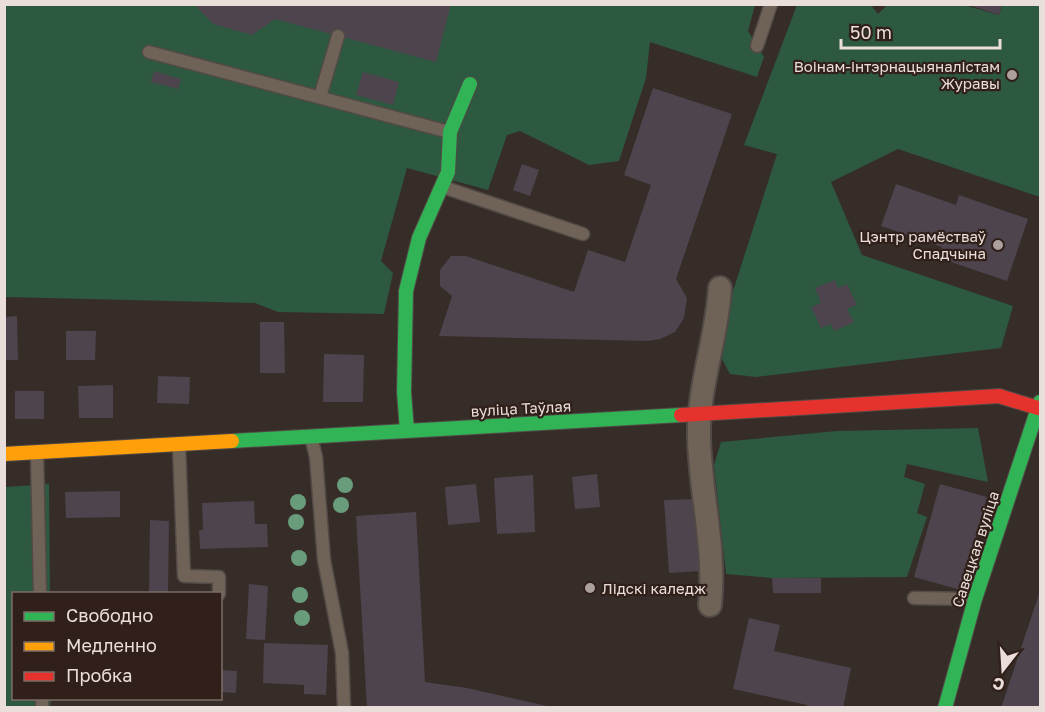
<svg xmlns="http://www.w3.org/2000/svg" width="1045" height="712" font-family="'Golos Text',sans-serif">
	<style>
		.green { fill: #2c593f }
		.building { fill: #4d444d }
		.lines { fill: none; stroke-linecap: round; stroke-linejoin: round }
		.lane-casing { stroke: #524a46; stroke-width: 15 }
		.street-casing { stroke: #524a46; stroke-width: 26 }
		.fast-casing { stroke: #524a46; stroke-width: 16 }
		.slow-casing { stroke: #524a46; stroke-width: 16 }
		.jam-casing { stroke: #524a46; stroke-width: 16 }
		.lane { stroke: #6f6357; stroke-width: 12 }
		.street { stroke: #6f6357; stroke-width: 22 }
		.fast { stroke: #30b455; stroke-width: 14 }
		.slow { stroke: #ff9f0a; stroke-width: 14 }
		.jam { stroke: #e5322d; stroke-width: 14 }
		.tree { fill: #689c7b }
		.poi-dot { fill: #aba09c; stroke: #312019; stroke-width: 2 }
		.labels { text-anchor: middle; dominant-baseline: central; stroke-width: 4.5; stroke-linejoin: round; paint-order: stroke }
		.poi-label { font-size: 15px; fill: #eadeda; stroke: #312019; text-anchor: end }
		.street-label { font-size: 15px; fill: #eadeda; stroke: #312019 }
	</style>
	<rect width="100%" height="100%" fill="#362d29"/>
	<path class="green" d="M 5,5 L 755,5 L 748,31 L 764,57 L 757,77 L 650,42 L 646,78 L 619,161 L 589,165 L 520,131 L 507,135 L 488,190 L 407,168 L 381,261 L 393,273 L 384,314 L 278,312 L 255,303 L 5,297 Z
		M 797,5 L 871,5 L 878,14 L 887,5 L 964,5 L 999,15 L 1002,5 L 1040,5 L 1040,197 L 898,149 L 831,182 L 862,255 L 1013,306 L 1001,348 L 756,377 L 730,374 L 722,359 L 733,291 L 777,154 L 744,145 Z
		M 978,428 L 988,482 L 907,464 L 904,477 L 925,484 L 917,513 L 927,517 L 907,577 L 772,578 L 726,574 L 714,465 L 721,442 L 837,431 Z
		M 49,484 L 50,593 L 14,594 L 14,698 L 51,699 L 50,707 L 5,708 L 5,487 Z"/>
	<path class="building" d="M 194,4 L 451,4 L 436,62 L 275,19 L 252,35 L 213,24 Z
		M 966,4 L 1002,4 L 999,15 Z
		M 154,71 L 181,79 L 178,89 L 151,82 Z
		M 363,72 L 399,82 L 393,105 L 356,95 Z
		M 653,88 L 732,114 L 676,279 L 687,298 L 684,318 L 675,332 L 660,339 L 648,341 L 439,336 L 452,296 L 440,286 L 440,270 L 451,256 L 466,256 L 574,292 L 588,250 L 625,262 L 651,185 L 624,175 Z
		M 522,164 L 539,170 L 530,196 L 513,190 Z
		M 896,184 L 956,205 L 959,195 L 1028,219 L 1007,281 L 939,258 L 942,247 L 881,226 Z
		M 835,280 L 838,288 L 847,284 L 857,305 L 847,309 L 854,322 L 834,331 L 831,324 L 821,328 L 811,307 L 821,303 L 815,288 Z
		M 17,316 L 18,360 L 4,360 L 4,317 Z
		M 260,322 L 284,322 L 285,373 L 260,373 Z
		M 66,331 L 96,331 L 95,360 L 66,360 Z
		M 324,354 L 364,355 L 363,402 L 323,402 Z
		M 158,376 L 190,377 L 189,404 L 157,403 Z
		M 113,385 L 113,418 L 79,418 L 78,386 Z
		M 15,391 L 44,391 L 44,419 L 15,419 Z
		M 597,474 L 600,507 L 575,509 L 572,477 Z
		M 533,475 L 535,532 L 497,534 L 494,478 Z
		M 476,484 L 480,522 L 448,525 L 445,487 Z
		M 940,484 L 987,497 L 961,590 L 914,577 Z
		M 120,491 L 120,517 L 66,518 L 65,492 Z
		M 697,499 L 701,571 L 669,573 L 664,500 Z
		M 254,501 L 255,524 L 267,524 L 268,547 L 200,549 L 199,530 L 203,530 L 202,503 Z
		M 416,512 L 425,682 L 467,688 L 556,708 L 367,708 L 356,516 Z
		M 150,520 L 169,521 L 168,594 L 149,594 Z
		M 772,578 L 821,578 L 821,593 L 773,593 Z
		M 249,584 L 268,586 L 265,640 L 246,639 Z
		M 1040,591 L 1040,708 L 1001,708 Z
		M 749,618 L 780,625 L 774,651 L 851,668 L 843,708 L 807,708 L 807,705 L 733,689 Z
		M 264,643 L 328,645 L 326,695 L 304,694 L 304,685 L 263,683 Z
		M 220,670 L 237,671 L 236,693 L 220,692 Z"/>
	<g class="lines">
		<g class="lane-casing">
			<path id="lane" d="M 757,46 L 771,4
				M 149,52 L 449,132
				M 320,97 L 338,36
				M 443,187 L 583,234
				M 311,437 L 316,457 L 324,560 L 342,653 L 344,708
				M 179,445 L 184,576 L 219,577 L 219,594
				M 37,454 L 40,594
				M 914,598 L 974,599
				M 42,698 L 42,708"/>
		</g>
		<g class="street-casing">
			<path id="street" d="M 710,605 C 716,548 700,493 699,437 C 698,386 717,338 720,288"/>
		</g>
		<g class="fast-casing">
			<path id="fast" d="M 407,431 L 404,392 L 406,291 L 419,238 L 448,172 L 450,132 L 470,84
				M 232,441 L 681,415
				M 945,708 L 975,599 L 1040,402"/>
		</g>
		<g class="slow-casing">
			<path id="slow" d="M 4,454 L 232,441"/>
		</g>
		<g class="jam-casing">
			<path id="jam" d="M 681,415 L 999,396 L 1038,408"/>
		</g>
		<use href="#lane" class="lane"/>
		<use href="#street" class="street"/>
		<use href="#fast" class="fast"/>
		<use href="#slow" class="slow"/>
		<use href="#jam" class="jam"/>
	</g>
	<g class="tree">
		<circle cx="345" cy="485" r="8"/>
		<circle cx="298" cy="502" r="8"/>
		<circle cx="341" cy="505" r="8"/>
		<circle cx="296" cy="522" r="8"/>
		<circle cx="299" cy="558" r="8"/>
		<circle cx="300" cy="595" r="8"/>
		<circle cx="302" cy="618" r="8"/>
	</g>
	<g class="poi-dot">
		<circle cx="1012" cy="75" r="6"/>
		<circle cx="998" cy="245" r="6"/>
		<circle cx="590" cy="588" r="6"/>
	</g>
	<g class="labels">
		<g class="poi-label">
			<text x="1000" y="66">Воінам-інтэрнацыяналістам<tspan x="1000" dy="17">Журавы</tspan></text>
			<text x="986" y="236">Цэнтр рамёстваў<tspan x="986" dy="17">Спадчына</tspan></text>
			<text x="602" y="588" text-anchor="start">Лідскі каледж</text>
		</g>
		<g class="street-label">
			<text transform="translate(521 408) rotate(-3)">вуліца Таўлая</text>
			<text transform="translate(975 549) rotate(-72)">Савецкая вуліца</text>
		</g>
	</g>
	<rect width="1045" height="712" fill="none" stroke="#eadeda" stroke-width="12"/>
	<rect x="12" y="592" width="210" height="108" fill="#312019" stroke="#7b6c66" stroke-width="1.5"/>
	<rect x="24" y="612" width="30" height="9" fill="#30b455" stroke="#7b6c66" stroke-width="1.5"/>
	<text x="66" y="622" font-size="18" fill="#eadeda">Свободно</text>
	<rect x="24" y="642" width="30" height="9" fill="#ff9f0a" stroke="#7b6c66" stroke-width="1.5"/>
	<text x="66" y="652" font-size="18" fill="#eadeda">Медленно</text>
	<rect x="24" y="672" width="30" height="9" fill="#e5322d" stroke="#7b6c66" stroke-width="1.5"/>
	<text x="66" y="682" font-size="18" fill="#eadeda">Пробка</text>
	<g transform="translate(1003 670) rotate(197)" stroke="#312019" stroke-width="4.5" paint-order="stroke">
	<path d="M0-4.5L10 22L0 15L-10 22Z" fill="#eadeda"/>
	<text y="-9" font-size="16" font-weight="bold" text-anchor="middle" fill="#eadeda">С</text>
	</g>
	<path d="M841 39v9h159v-9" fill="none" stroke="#eadeda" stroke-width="3"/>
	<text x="850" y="39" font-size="18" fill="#eadeda" stroke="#312019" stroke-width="4.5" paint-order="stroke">50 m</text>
</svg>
